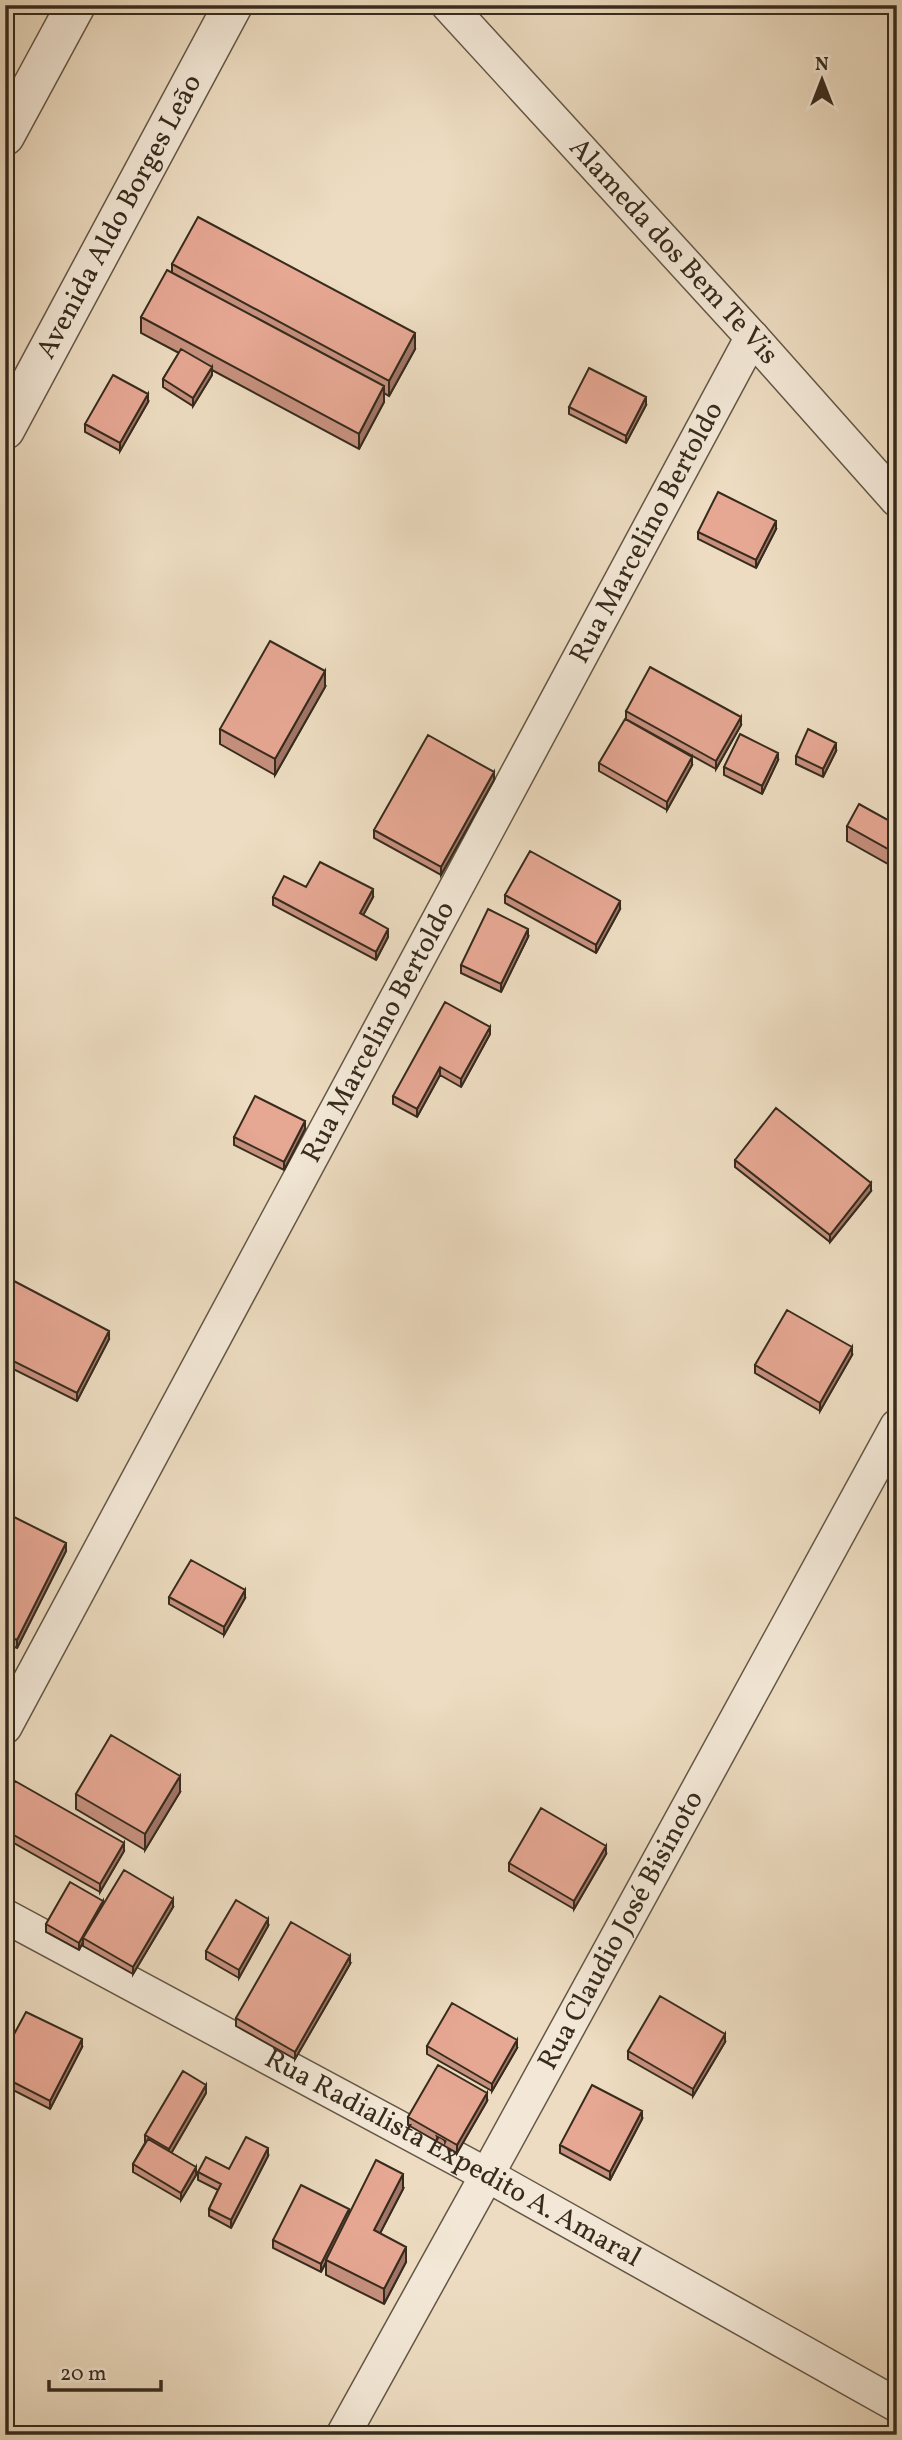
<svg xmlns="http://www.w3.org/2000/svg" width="902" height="2440" font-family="Vollkorn,serif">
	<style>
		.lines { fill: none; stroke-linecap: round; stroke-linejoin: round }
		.minor-casing { stroke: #645746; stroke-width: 36 }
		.tertiary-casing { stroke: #645746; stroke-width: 41 }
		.minor { stroke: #f3e8d7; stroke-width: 33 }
		.tertiary { stroke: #f3e8d7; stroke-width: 38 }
		.wall { fill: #c6907e; stroke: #372b1d; stroke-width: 2 }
		.shaded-wall { fill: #a17567; stroke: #372b1d; stroke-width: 2 }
		.building { fill: #e6a793; stroke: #372b1d; stroke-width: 2 }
		.labels { text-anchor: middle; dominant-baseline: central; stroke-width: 7; stroke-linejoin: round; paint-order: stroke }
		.street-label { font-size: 28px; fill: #372b1d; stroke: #f3e8d7 }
	</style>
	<rect width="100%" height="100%" fill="#eddcc1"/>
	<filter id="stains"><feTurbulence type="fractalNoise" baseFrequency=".00286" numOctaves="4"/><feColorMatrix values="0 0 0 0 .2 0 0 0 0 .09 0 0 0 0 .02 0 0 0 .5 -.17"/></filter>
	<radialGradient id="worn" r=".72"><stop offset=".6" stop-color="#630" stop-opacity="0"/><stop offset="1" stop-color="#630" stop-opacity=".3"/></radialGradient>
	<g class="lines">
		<g class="minor-casing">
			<g id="minor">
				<path id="s1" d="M 448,5 L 752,337 L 897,500"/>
				<path id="s2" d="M 5,1727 L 752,337"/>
				<path id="s3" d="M 5,1916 L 487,2175 L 897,2405"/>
				<path id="s4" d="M 343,2435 L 487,2175 L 897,1426"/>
			</g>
		</g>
		<g class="tertiary-casing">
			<g id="tertiary">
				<path d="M 5,136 L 76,5"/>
				<path id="s5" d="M 5,430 L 233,5"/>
			</g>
		</g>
		<use href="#minor" class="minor"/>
		<use href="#tertiary" class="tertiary"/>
	</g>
	<path class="wall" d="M 172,264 L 415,349 L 389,396 L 384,393 L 384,402 L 359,449 L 212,370 L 212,375 L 193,406 L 163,387 L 163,379 L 179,353 L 141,333 L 141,317 L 172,273 Z
		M 148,402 L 120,451 L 85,432 L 85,424 Z
		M 646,405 L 626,443 L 569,414 L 569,407 Z
		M 776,529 L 756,568 L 698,539 L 698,532 Z
		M 325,687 L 275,775 L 220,744 L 220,729 Z
		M 626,711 L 741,725 L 716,769 L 626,719 Z
		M 836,751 L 823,777 L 796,764 L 796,756 Z
		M 778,760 L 762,794 L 724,775 L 724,767 Z
		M 599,763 L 692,765 L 667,810 L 599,771 Z
		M 494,780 L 441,875 L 374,838 L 374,830 Z
		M 897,825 L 897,869 L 847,841 L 847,826 Z
		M 306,887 L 373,897 L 363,915 L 388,937 L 376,960 L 273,905 L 273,897 Z
		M 505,895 L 620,909 L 596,953 L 505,903 Z
		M 528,937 L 501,992 L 461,973 L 461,965 Z
		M 490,1034 L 461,1087 L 440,1075 L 417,1117 L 393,1104 L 393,1096 Z
		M 305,1129 L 284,1170 L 234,1145 L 234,1137 Z
		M 735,1160 L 871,1191 L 830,1242 L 735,1167 Z
		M 5,1297 L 109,1339 L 77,1401 L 5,1365 Z
		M 852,1355 L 820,1411 L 755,1373 L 755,1365 Z
		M 5,1519 L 66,1551 L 17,1648 L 5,1643 Z
		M 169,1597 L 245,1598 L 224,1635 L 169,1604 Z
		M 180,1792 L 145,1850 L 76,1809 L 76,1794 Z
		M 5,1798 L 124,1851 L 100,1892 L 5,1838 Z
		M 606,1854 L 574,1909 L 509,1871 L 509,1863 Z
		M 103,1906 L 173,1907 L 133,1974 L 83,1946 L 83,1942 L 79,1950 L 46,1932 L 46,1924 Z
		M 268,1926 L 239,1978 L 206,1959 L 206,1951 Z
		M 350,1964 L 295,2059 L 236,2026 L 236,2018 Z
		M 725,2042 L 693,2096 L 628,2059 L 628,2051 Z
		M 427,2046 L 517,2048 L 492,2091 L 427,2054 Z
		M 82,2047 L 50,2109 L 5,2086 L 5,2051 Z
		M 206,2093 L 171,2153 L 196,2175 L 181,2200 L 133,2172 L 133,2164 L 145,2143 L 145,2135 Z
		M 487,2101 L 457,2153 L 408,2125 L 408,2117 Z
		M 642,2119 L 610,2180 L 560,2153 L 560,2145 Z
		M 268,2156 L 231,2228 L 209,2216 L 209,2209 L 218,2190 L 198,2180 L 198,2172 L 229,2169 Z
		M 403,2189 L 380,2233 L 406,2262 L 384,2304 L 326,2275 L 326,2262 L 321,2272 L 273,2248 L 273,2240 L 349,2215 Z"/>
	<path class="shaded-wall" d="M 415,333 L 415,349 L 389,396 L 389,381 Z
		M 212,367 L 212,375 L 193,406 L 193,398 Z
		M 384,386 L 384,402 L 359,449 L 359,434 Z
		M 148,394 L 148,402 L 120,451 L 120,443 Z
		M 646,397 L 646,405 L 626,443 L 626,436 Z
		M 776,521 L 776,529 L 756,568 L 756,560 Z
		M 325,671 L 325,687 L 275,775 L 275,759 Z
		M 741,717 L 741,725 L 716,769 L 716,761 Z
		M 836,743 L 836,751 L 823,777 L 823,769 Z
		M 778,753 L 778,760 L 762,794 L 762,786 Z
		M 692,757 L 692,765 L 667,810 L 667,802 Z
		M 494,772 L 494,780 L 441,875 L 441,867 Z
		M 373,889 L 373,897 L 360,921 L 360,913 Z
		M 620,901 L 620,909 L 596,953 L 596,945 Z
		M 388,929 L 388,937 L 376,960 L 376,952 Z
		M 528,929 L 528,937 L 501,992 L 501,984 Z
		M 490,1027 L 490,1034 L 461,1087 L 461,1079 Z
		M 440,1067 L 440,1075 L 417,1117 L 417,1109 Z
		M 305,1121 L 305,1129 L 284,1170 L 284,1162 Z
		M 871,1183 L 871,1191 L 830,1242 L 830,1235 Z
		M 109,1331 L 109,1339 L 77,1401 L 77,1393 Z
		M 852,1347 L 852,1355 L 820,1411 L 820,1403 Z
		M 66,1543 L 66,1551 L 17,1648 L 17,1640 Z
		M 245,1590 L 245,1598 L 224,1635 L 224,1627 Z
		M 180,1776 L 180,1792 L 145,1850 L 145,1834 Z
		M 124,1843 L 124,1851 L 100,1892 L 100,1884 Z
		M 606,1846 L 606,1854 L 574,1909 L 574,1901 Z
		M 173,1899 L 173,1907 L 133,1974 L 133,1967 Z
		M 103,1901 L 103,1909 L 83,1938 L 83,1942 L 79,1950 L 79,1943 Z
		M 268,1919 L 268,1926 L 239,1978 L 239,1970 Z
		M 350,1956 L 350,1964 L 295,2059 L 295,2052 Z
		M 725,2034 L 725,2042 L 693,2096 L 693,2089 Z
		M 82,2039 L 82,2047 L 50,2109 L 50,2101 Z
		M 517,2040 L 517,2048 L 492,2091 L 492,2084 Z
		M 206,2085 L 206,2093 L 169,2157 L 169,2149 Z
		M 487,2093 L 487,2101 L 457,2153 L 457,2145 Z
		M 642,2111 L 642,2119 L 610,2180 L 610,2172 Z
		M 268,2148 L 268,2156 L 231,2228 L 231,2220 Z
		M 196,2167 L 196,2175 L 181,2200 L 181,2193 Z
		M 403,2174 L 403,2189 L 374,2245 L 374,2230 Z
		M 349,2209 L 349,2216 L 326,2260 L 326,2262 L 321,2272 L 321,2264 Z
		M 406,2247 L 406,2262 L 384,2304 L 384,2289 Z"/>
	<path class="building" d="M 198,217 L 415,333 L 389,381 L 172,264 Z
		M 167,270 L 384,386 L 359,434 L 141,317 Z
		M 181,349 L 212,367 L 193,398 L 163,379 Z
		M 589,368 L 646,397 L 626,436 L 569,407 Z
		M 113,375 L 148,394 L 120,443 L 85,424 Z
		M 718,492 L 776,521 L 756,560 L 698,532 Z
		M 270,641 L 325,671 L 275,759 L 220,729 Z
		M 650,667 L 741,717 L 716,761 L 626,711 Z
		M 625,719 L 692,757 L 667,802 L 599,763 Z
		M 808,729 L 836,743 L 823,769 L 796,756 Z
		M 740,734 L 778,753 L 762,786 L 724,767 Z
		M 428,735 L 494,772 L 441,867 L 374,830 Z
		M 859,804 L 897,825 L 897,854 L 847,826 Z
		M 530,851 L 620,901 L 596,945 L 505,895 Z
		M 320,862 L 373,889 L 360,913 L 388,929 L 376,952 L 273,897 L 284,876 L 306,887 Z
		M 488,909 L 528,929 L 501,984 L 461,965 Z
		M 445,1002 L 490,1027 L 461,1079 L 440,1067 L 417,1109 L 393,1096 Z
		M 255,1096 L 305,1121 L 284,1162 L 234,1137 Z
		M 776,1108 L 871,1183 L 830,1235 L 735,1160 Z
		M 14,1281 L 109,1331 L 77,1393 L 5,1357 L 5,1297 Z
		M 787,1310 L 852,1347 L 820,1403 L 755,1365 Z
		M 8,1514 L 66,1543 L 17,1640 L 5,1635 L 5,1519 Z
		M 191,1560 L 245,1590 L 224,1627 L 169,1597 Z
		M 111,1735 L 180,1776 L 145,1834 L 76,1794 Z
		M 15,1781 L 124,1843 L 100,1884 L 5,1830 L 5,1798 Z
		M 541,1808 L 606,1846 L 574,1901 L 509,1863 Z
		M 124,1870 L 173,1899 L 133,1967 L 83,1938 Z
		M 70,1882 L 103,1901 L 79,1943 L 46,1924 Z
		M 236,1900 L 268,1919 L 239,1970 L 206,1951 Z
		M 291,1922 L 350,1956 L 295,2052 L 236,2018 Z
		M 660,1996 L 725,2034 L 693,2089 L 628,2051 Z
		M 452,2003 L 517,2040 L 492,2084 L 427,2046 Z
		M 26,2012 L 82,2039 L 50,2101 L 5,2078 L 5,2051 Z
		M 438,2065 L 487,2093 L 457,2145 L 408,2117 Z
		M 183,2071 L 206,2085 L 169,2149 L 145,2135 Z
		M 592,2085 L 642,2111 L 610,2172 L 560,2145 Z
		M 246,2137 L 268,2148 L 231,2220 L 209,2209 L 221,2184 L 198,2172 L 206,2157 L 229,2169 Z
		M 148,2139 L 196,2167 L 181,2193 L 133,2164 Z
		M 376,2160 L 403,2174 L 374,2230 L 406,2247 L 384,2289 L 326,2260 Z
		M 301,2185 L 349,2209 L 321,2264 L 273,2240 Z"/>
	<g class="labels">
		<g class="street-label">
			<text stroke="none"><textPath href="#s5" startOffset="242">Avenida Aldo Borges Leão</textPath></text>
			<text stroke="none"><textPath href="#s1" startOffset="334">Alameda dos Bem Te Vis</textPath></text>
			<text stroke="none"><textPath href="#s2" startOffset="1356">Rua Marcelino Bertoldo</textPath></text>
			<text stroke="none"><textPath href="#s2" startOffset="789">Rua Marcelino Bertoldo</textPath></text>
			<text stroke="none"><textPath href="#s4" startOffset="576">Rua Claudio José Bisinoto</textPath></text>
			<text stroke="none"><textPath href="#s3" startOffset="509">Rua Radialista Expedito A. Amaral</textPath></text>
		</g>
	</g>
	<rect width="902" height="2440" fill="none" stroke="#eddcc1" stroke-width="28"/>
	<rect x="7" y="7" width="888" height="2426" fill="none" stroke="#372b1d" stroke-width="3.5"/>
	<rect x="14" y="14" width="874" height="2412" fill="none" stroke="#372b1d" stroke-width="2"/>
	<g transform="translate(822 80)" stroke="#f3e8d7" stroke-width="5" paint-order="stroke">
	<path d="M0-5L12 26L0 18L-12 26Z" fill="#372b1d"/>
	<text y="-10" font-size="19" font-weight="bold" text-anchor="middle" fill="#372b1d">N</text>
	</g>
	<path d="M49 2380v10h112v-10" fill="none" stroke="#372b1d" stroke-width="3.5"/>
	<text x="60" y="2380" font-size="21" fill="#372b1d" stroke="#f3e8d7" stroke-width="5" paint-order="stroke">20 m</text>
	<rect width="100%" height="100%" filter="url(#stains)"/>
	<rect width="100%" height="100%" fill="url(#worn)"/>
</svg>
